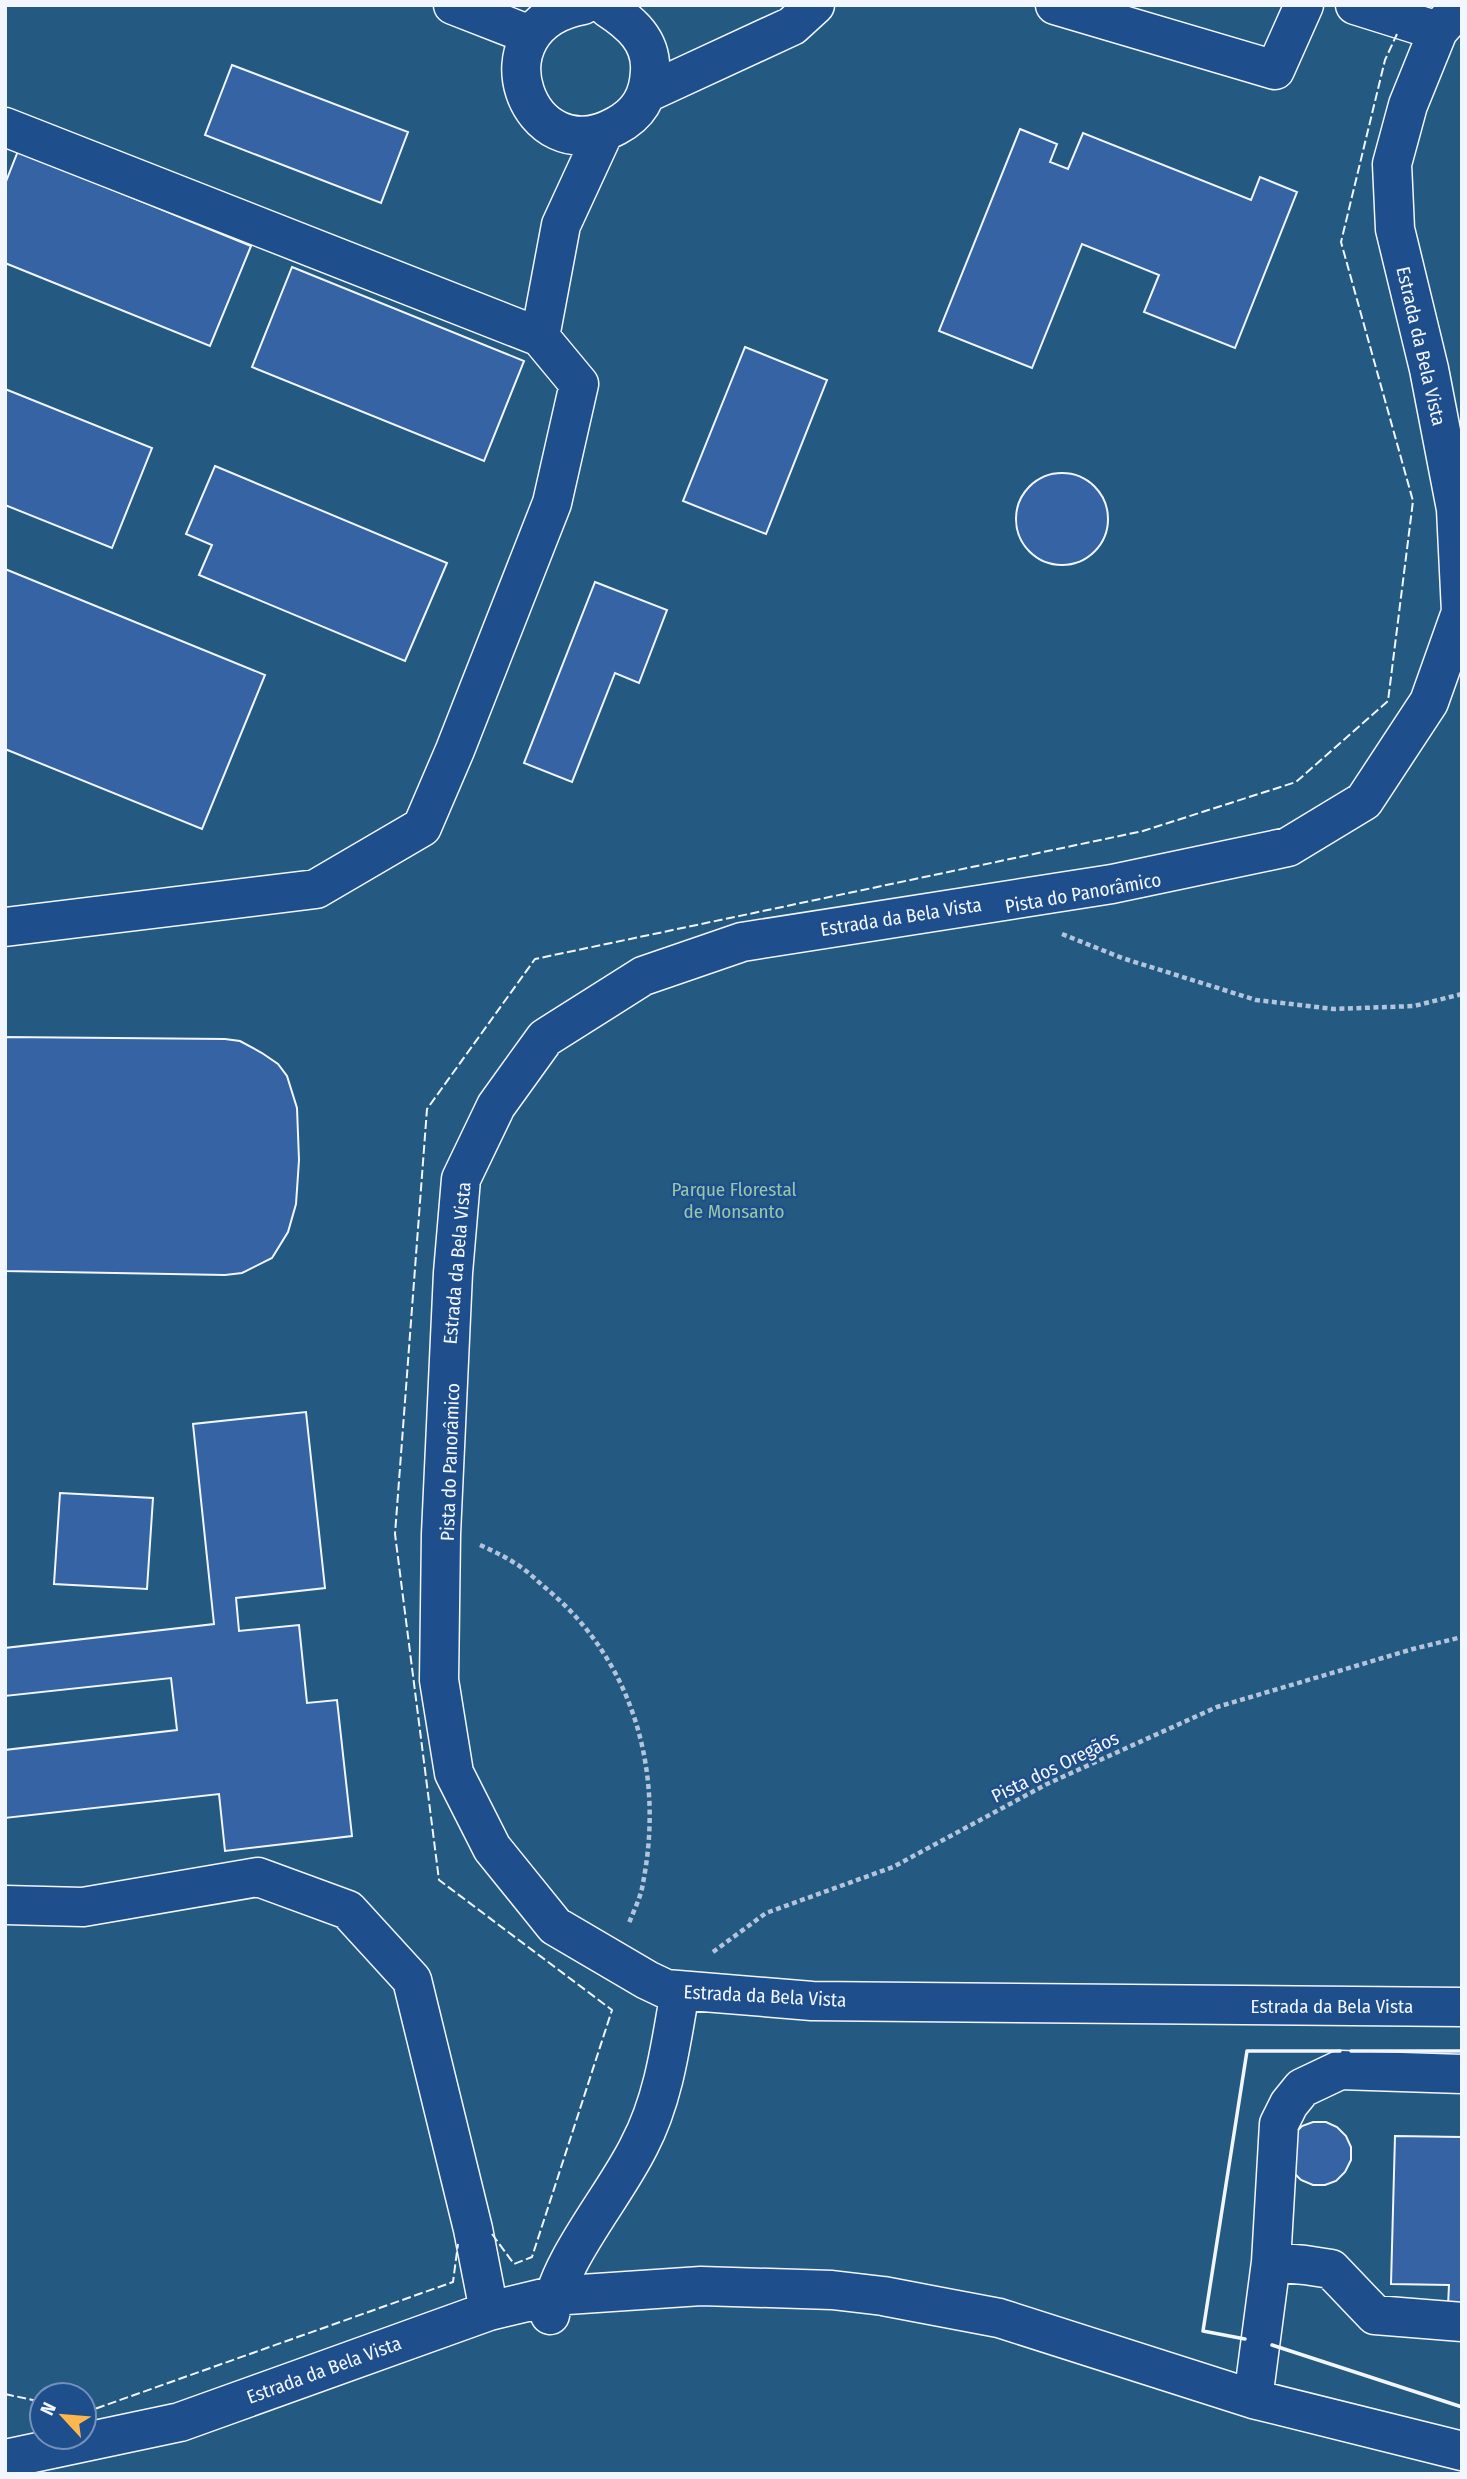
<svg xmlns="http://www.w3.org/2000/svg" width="1467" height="2479" font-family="'Fira Sans Condensed',sans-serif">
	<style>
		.green { fill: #245a82; stroke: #a8bbd7; stroke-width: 2; fill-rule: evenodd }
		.building { fill: #3563a3; stroke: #f2f6ff; stroke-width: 2 }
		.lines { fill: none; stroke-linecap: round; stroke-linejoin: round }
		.minor-casing { stroke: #f2f6ff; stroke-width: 41 }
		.path { stroke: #b3c4dc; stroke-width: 4.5; stroke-dasharray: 5 3.5; stroke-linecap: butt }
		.minor { stroke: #1f4e8c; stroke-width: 38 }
		.fence { stroke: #f2f6ff; stroke-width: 2; stroke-dasharray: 9 3.5; stroke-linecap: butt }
		.wall { stroke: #f2f6ff; stroke-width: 3.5 }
		.labels { text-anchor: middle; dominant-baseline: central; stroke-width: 5; stroke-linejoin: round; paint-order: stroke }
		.street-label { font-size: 19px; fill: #f2f6ff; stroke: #1f4e8c }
		.park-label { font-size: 19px; fill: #97c8a6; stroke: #1f4e8c }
	</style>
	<rect width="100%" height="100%" fill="#1f4e8c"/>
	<path class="green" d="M 5,5 L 1462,5 L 1462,2474 L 5,2474 ZM 42,2395 L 84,2395 L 84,2437 L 42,2437 Z"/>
	<path class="building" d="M 232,65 L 408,132 L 381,203 L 205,135 Z
		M 1020,129 L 1057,144 L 1050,162 L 1068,169 L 1083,133 L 1251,200 L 1260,177 L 1297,192 L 1235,348 L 1144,312 L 1159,275 L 1082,244 L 1032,368 L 939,331 Z
		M 18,151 L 251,246 L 210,346 L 5,263 L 5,184 Z
		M 292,267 L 524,361 L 484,461 L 252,367 Z
		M 745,347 L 827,380 L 766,534 L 683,501 Z
		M 5,389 L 152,448 L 112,548 L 5,505 Z
		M 215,466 L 447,563 L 405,661 L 199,575 L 212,545 L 186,534 Z
		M1016 519a46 46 0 1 1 92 0a46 46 0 1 1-92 0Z
		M 5,569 L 265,675 L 202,829 L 5,749 Z
		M 595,582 L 667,610 L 639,683 L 615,673 L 572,782 L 524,763 Z
		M 5,1037 L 225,1039 L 240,1041 L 262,1053 L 278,1064 L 287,1076 L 297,1108 L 299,1160 L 296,1204 L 288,1232 L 272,1258 L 242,1273 L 225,1275 L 5,1271 Z
		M 306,1412 L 325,1588 L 236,1598 L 239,1631 L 299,1625 L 307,1703 L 337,1700 L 352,1836 L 225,1851 L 219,1794 L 5,1818 L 5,1750 L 177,1730 L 171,1678 L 5,1696 L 5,1648 L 214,1624 L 193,1424 Z
		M 60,1493 L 153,1498 L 147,1589 L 54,1584 Z
		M 1313,2122 L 1326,2122 L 1337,2127 L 1346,2136 L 1351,2147 L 1351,2160 L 1345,2172 L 1336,2181 L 1325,2185 L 1313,2185 L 1301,2180 L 1292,2171 L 1293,2135 L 1302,2126 Z
		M 1395,2136 L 1462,2137 L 1462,2307 L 1448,2306 L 1449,2285 L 1391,2284 Z"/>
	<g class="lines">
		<g class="minor-casing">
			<path id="minor" d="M 453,5 L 530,35
				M 583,5 C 472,25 528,175 616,126 C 639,114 649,96 650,71 C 652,41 631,23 608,8
				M 1055,5 L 1275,70 L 1304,5
				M 1355,5 L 1438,31
				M 1461,5 L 1438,31 L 1408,105 L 1392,164 L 1395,229 L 1429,369 L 1456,509 L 1461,612 L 1429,702 L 1364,801 L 1288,847 L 1112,884 L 742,942 L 643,976 L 545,1038 L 496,1106 L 461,1179 L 453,1273 L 441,1534 L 439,1680 L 454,1773 L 492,1848 L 555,1926 L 647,1980 L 666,1989 L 812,2001 L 1462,2007
				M 647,93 L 792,26 L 815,5
				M 5,127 L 540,337 L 579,384 L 552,503 L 455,750 L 422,827 L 316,889 L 5,927
				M 540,337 L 561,225 L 603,134
				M 5,1905 L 83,1907 L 258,1877 L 348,1910 L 412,1980 L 473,2229 L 489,2311
				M 1271,2262 L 1305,2265 L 1331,2269 L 1375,2315 L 1462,2322
				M 550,2315 C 558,2260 614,2197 639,2146 C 664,2099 671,2043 680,1991
				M 1253,2399 L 1271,2262 L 1279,2124 L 1289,2104 L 1302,2088 L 1340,2070 L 1462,2074
				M 5,2459 L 180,2422 L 489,2311 L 552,2296 L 701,2286 L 832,2290 L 883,2296 L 999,2318 L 1253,2399 L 1462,2451"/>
		</g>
		<path class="path" d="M 1062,934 L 1122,958 L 1256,1000 L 1334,1009 L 1414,1006 L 1462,994
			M 480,1545 C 491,1550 502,1555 513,1562 C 524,1568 533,1577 542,1585 C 633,1658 665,1771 643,1883 C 641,1897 634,1910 629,1923
			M 713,1952 L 766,1913 L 893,1867 L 1047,1784 L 1217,1707 L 1413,1649 L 1462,1637"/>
		<use href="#minor" class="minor"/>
		<path class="fence" d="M 492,2234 L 514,2264 L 532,2257 L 612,2010 L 439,1880 L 395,1534 L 427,1109 L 535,959 L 1143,831 L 1296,782 L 1388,701 L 1413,501 L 1341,242 L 1385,60 L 1397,34
			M 5,2394 L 42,2402
			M 84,2410 L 89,2411 L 453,2282 L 458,2244"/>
		<path class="wall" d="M 1351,2051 L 1462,2051
			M 1245,2339 L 1203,2331 L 1247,2051 L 1340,2051
			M 1272,2345 L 1462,2407"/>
	</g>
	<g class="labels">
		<g class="street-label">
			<text transform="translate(1421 346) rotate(77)">Estrada da Bela Vista</text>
			<text transform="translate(1083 893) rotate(-10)">Pista do Panorâmico</text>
			<text transform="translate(901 917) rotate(-9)">Estrada da Bela Vista</text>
			<text transform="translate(457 1263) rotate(-85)">Estrada da Bela Vista</text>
			<text transform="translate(450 1462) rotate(-88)">Pista do Panorâmico</text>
			<text transform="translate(1055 1767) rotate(-26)">Pista dos Oregãos</text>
			<text transform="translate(765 1996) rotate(3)">Estrada da Bela Vista</text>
			<text x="1332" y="2006">Estrada da Bela Vista</text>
			<text transform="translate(324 2370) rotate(-20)">Estrada da Bela Vista</text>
		</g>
		<g class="park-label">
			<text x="734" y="1189">Parque Florestal<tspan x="734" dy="22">de Monsanto</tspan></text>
		</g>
	</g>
	<rect width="1467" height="2479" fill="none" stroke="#f2f6ff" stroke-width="14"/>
	<g transform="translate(63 2416) rotate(296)"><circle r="33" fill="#1f4e8c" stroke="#7391ba" stroke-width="2"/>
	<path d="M0-5L12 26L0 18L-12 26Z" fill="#ffb74d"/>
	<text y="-10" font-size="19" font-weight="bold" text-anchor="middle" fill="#f2f6ff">N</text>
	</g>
</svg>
